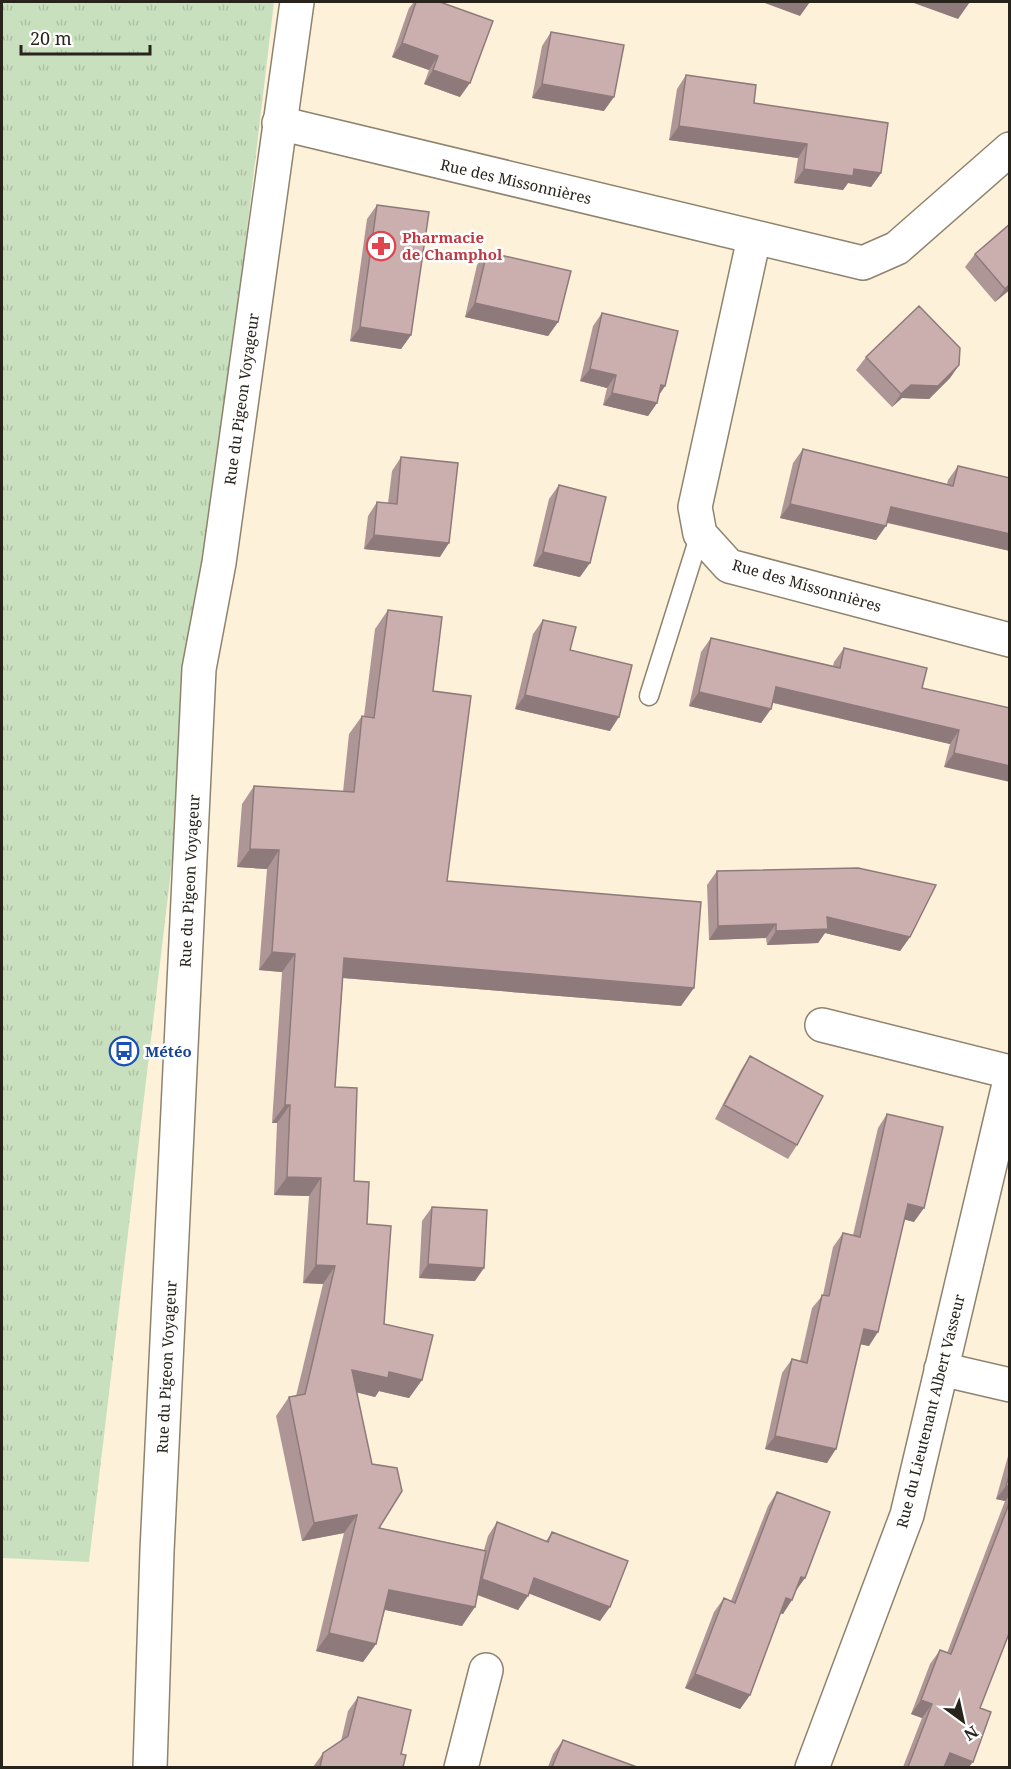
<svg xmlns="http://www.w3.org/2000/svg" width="1011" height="1769" font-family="'Noto Serif',serif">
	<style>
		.grass { fill: url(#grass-tufts) }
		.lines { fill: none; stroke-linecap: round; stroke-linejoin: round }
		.lane-casing { stroke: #8e836f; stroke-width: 21 }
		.street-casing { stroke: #8e836f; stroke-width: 36 }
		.secondary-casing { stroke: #8e836f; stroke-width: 36 }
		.lane { stroke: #fff; stroke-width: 18 }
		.street { stroke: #fff; stroke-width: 33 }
		.secondary { stroke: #fff; stroke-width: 33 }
		.wall { fill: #af9696 }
		.shaded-wall { fill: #8e7a7a }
		.building { fill: #cbafae; stroke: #8e7a7a; stroke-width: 1.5 }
		.labels { text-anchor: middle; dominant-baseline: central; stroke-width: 5; stroke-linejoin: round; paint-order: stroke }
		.street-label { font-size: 15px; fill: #28231b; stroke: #fff }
		.health-label { font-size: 15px; font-weight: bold; fill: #be3a42; stroke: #fff; text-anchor: start }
		.transit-label { font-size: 15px; font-weight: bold; fill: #164399; stroke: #fff; text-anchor: start }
	</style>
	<defs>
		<pattern id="grass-tufts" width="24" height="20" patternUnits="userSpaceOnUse" patternTransform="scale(1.5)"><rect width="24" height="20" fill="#c9e0be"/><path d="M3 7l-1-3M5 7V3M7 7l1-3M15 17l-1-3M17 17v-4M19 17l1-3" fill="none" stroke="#adc0a3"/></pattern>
	</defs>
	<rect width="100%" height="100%" fill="#fdf1da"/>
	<path class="grass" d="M 2,2 L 274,2 L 89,1562 L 2,1558 Z"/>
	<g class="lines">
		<g class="lane-casing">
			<path id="lane" d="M 649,696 L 700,534"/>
		</g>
		<g class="street-casing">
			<path id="street" d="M 279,123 L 863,263 L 897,248 L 1010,149
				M 754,238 L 695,507 L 700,534 L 729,566 L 1010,640
				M 822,1025 L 1010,1072
				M 941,1369 L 1010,1385
				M 461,1768 L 486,1670
				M 812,1768 L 907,1515 L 1010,1080"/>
		</g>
		<g class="secondary-casing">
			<path id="secondary" d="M 150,1768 L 157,1551 L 199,669 L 219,563 L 297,2"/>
		</g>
		<use href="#lane" class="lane"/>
		<use href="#street" class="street"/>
		<use href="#secondary" class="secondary"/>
	</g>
	<path class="wall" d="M 414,2 L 440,2 L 460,97 L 424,84 L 429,70 L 392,57 L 409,8 Z
		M 551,32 L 604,111 L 532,98 L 542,46 Z
		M 686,75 L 754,103 L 881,173 L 871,187 L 848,183 L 843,190 L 794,183 L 798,158 L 669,140 L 677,89 Z
		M 377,205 L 411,335 L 401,349 L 350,341 L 367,219 Z
		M 1010,224 L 1010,290 L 995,302 L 965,267 L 975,254 Z
		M 487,252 L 558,322 L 548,336 L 465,317 L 477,265 Z
		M 602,313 L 665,386 L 659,395 L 657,403 L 648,416 L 603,405 L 607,388 L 580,381 L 593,326 Z
		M 866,357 L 959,365 L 950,378 L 929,399 L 902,398 L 892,407 L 856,370 Z
		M 803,449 L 947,484 L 948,480 L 958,466 L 1010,478 L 1010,551 L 887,523 L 876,540 L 780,518 L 793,463 Z
		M 401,457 L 440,557 L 364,549 L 368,516 L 377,502 L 388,503 L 392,471 Z
		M 559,485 L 580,577 L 533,566 L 549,499 Z
		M 388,610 L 433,691 L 447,881 L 681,1006 L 343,978 L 335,1087 L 354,1181 L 367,1224 L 384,1324 L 422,1380 L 409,1398 L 379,1391 L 375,1397 L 357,1392 L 379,1528 L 484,1550 L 488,1536 L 497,1522 L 546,1541 L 552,1532 L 600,1621 L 529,1593 L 518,1610 L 477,1595 L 462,1626 L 385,1610 L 376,1644 L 363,1662 L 316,1651 L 344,1533 L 302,1541 L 276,1416 L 289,1397 L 296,1396 L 323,1284 L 303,1283 L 309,1196 L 274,1195 L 277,1123 L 272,1123 L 282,972 L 259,970 L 267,869 L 237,867 L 242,804 L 254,786 L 343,792 L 349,734 L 362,716 L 364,716 L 375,629 Z
		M 543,620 L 570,650 L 610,731 L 515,709 L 533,634 Z
		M 711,638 L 833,666 L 834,662 L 844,648 L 922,688 L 1010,708 L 944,767 L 950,744 L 773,703 L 771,709 L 761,723 L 689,706 L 701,652 Z
		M 717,871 L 910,937 L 900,951 L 825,933 L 818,943 L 767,945 L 766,938 L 709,940 L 707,885 Z
		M 750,1056 L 797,1145 L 788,1159 L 715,1119 L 741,1070 Z
		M 887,1114 L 914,1222 L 905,1219 L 869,1346 L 860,1344 L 827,1463 L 765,1449 L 782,1373 L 792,1359 L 800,1361 L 812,1308 L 823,1295 L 833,1247 L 843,1233 L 853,1235 L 878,1128 Z
		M 432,1207 L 475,1281 L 419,1278 L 422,1221 Z
		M 1010,1449 L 1010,1639 L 1007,1638 L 980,1708 L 969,1767 L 903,1767 L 922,1718 L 911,1714 L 930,1664 L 940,1650 L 947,1653 L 1005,1501 L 996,1499 Z
		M 777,1492 L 805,1578 L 796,1589 L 783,1614 L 780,1613 L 750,1695 L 740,1709 L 685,1688 L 714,1612 L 724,1598 L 731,1601 L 768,1506 Z
		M 358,1697 L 401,1754 L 403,1767 L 313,1767 L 323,1753 L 341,1741 L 348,1711 Z
		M 563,1740 L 637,1767 L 548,1767 L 553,1754 Z"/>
	<path class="shaded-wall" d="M 762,2 L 810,2 L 800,16 Z
		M 911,2 L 970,2 L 958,19 Z
		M 402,43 L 438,56 L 429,70 L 392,57 Z
		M 433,70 L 470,83 L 460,97 L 424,84 Z
		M 542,84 L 614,97 L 604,111 L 532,98 Z
		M 679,126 L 807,144 L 798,158 L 669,140 Z
		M 804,169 L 854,169 L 881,173 L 871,187 L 848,183 L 843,190 L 794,183 Z
		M 1010,284 L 1009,290 L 995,302 L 1005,289 Z
		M 475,303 L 558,322 L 548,336 L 465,317 Z
		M 360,327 L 411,335 L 401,349 L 350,341 Z
		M 959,365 L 950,378 L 929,399 L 902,398 L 892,407 L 901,394 L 911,385 Z
		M 590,369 L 616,375 L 607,388 L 580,381 Z
		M 661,385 L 665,386 L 656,399 Z
		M 612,393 L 657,403 L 648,416 L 603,405 Z
		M 790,504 L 886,526 L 876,540 L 780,518 Z
		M 891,507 L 1010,534 L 1010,551 L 881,521 Z
		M 374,535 L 449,543 L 440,557 L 364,549 Z
		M 543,552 L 590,563 L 580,577 L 533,566 Z
		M 776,687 L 959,730 L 950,744 L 766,701 Z
		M 699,692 L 771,709 L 761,723 L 689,706 Z
		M 525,695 L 619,717 L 610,731 L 515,709 Z
		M 954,753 L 1010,766 L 1010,782 L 944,767 Z
		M 250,849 L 279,850 L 267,869 L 237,867 Z
		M 827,917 L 910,937 L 900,951 L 825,933 L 818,943 L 767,945 L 776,931 Z
		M 776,924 L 766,938 L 709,940 L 718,926 Z
		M 272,952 L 295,954 L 282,972 L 259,970 Z
		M 344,958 L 694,988 L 681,1006 L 331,977 Z
		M 285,1105 L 290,1105 L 277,1123 L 272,1123 Z
		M 287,1177 L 321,1178 L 309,1196 L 274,1195 Z
		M 908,1204 L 924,1208 L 914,1222 L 898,1218 Z
		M 428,1264 L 484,1268 L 475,1281 L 419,1278 Z
		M 316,1265 L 335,1266 L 323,1284 L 303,1283 Z
		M 864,1329 L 878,1332 L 869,1346 L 854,1343 Z
		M 352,1370 L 389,1372 L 422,1380 L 409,1398 L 379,1391 L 375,1397 L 339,1388 Z
		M 775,1436 L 836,1449 L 827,1463 L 765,1449 Z
		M 1006,1486 L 1010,1486 L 1010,1495 L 1005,1501 L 996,1499 Z
		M 357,1515 L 344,1533 L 302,1541 L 314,1523 Z
		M 801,1577 L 805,1578 L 795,1592 Z
		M 534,1578 L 610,1607 L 600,1621 L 525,1592 Z
		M 482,1579 L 528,1596 L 518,1610 L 473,1593 Z
		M 389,1590 L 475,1607 L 462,1626 L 376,1608 Z
		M 786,1598 L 792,1600 L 783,1614 L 776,1612 Z
		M 329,1633 L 376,1644 L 363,1662 L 316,1651 Z
		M 695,1674 L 750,1695 L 740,1709 L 685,1688 Z
		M 921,1700 L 932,1704 L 922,1718 L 911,1714 Z
		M 950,1753 L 973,1762 L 969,1767 L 942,1767 Z"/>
	<path class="building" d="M 416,2 L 440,2 L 493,21 L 470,83 L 433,70 L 438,56 L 402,43 Z
		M 551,32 L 624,45 L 614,97 L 542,84 Z
		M 686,75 L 756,85 L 754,103 L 888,123 L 881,173 L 854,169 L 853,176 L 804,169 L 807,144 L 679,126 Z
		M 377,205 L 429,212 L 411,335 L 360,327 Z
		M 1010,224 L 1010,284 L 1005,289 L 975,254 Z
		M 487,252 L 571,271 L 558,322 L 475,303 Z
		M 919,306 L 960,348 L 959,365 L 938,386 L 911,385 L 901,394 L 866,357 Z
		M 602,313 L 678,331 L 665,386 L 661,385 L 657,403 L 612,393 L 616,375 L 590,369 Z
		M 803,449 L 953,486 L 958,466 L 1010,478 L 1010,534 L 891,507 L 886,526 L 790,504 Z
		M 401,457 L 458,463 L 449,543 L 374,535 L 377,502 L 397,504 Z
		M 559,485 L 606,497 L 590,563 L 543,552 Z
		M 388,610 L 442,617 L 433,691 L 471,696 L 447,881 L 701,902 L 694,988 L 344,958 L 335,1087 L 357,1088 L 354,1181 L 369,1182 L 367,1224 L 391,1226 L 384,1324 L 433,1335 L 422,1380 L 389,1372 L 388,1378 L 352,1370 L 372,1464 L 397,1468 L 402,1491 L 379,1528 L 486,1551 L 475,1607 L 389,1590 L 376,1644 L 329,1633 L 357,1515 L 314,1523 L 289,1397 L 305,1394 L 335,1266 L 316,1265 L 321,1178 L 287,1177 L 290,1105 L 285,1105 L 295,954 L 272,952 L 279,850 L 250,849 L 254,786 L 354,792 L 362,716 L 374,718 Z
		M 543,620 L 576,627 L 570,650 L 632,665 L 619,717 L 525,695 Z
		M 711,638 L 840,668 L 844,648 L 927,668 L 922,688 L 1010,708 L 1010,766 L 954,753 L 959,730 L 776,687 L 771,709 L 699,692 Z
		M 858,868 L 936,885 L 910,937 L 827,917 L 828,929 L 776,931 L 776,924 L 718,926 L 717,871 Z
		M 750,1056 L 823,1096 L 797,1145 L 724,1105 Z
		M 887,1114 L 943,1127 L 924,1208 L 908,1204 L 878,1332 L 864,1329 L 836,1449 L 775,1436 L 792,1359 L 807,1363 L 822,1295 L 829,1296 L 843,1233 L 860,1237 Z
		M 432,1207 L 487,1210 L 484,1268 L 428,1264 Z
		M 1010,1472 L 1010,1486 L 1006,1486 Z
		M 777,1492 L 830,1512 L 805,1578 L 801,1577 L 792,1600 L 786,1598 L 750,1695 L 695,1674 L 724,1598 L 735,1603 Z
		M 1010,1501 L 1010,1631 L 980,1708 L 991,1712 L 973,1762 L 950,1753 L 944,1767 L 908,1767 L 932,1704 L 921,1700 L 940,1650 L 951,1654 Z
		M 497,1522 L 548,1542 L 552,1532 L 628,1561 L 610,1607 L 534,1578 L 528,1596 L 482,1579 Z
		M 358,1697 L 411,1710 L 401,1754 L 406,1755 L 403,1767 L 320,1767 L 323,1753 L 348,1736 Z
		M 563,1740 L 637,1767 L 552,1767 Z"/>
	<defs>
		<g id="pharmacy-ring" transform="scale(1.5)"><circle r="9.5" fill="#fff" stroke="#e0444e" stroke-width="1.5"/><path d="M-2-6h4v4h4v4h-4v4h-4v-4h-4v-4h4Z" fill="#e0444e"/></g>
		<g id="bus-ring" transform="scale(1.5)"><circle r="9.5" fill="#fff" stroke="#1a4fb4" stroke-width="1.5"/><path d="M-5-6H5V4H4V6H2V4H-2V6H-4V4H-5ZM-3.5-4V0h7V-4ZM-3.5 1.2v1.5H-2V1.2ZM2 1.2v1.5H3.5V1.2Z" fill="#1a4fb4"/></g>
	</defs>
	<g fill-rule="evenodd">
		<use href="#pharmacy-ring" x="381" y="246"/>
		<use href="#bus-ring" x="124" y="1051"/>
	</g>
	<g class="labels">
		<g class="street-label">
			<text transform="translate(516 181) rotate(13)">Rue des Missonnières</text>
			<text transform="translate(241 399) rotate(-82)">Rue du Pigeon Voyageur</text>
			<text transform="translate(807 585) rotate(16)">Rue des Missonnières</text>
			<text transform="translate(189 881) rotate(-87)">Rue du Pigeon Voyageur</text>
			<text transform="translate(166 1367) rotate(-87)">Rue du Pigeon Voyageur</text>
			<text transform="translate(930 1411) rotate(-76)">Rue du Lieutenant Albert Vasseur</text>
		</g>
		<g class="health-label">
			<text x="402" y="237">Pharmacie<tspan x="402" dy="17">de Champhol</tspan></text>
		</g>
		<g class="transit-label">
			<text x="145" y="1051">Météo</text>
		</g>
	</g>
	<rect width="1011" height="1769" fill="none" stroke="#28231b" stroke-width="6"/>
	<g transform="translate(963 1721) rotate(147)" stroke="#ffffff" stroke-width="4.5" paint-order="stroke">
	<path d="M0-4.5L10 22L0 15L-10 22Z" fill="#28231b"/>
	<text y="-9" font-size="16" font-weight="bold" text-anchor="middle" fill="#28231b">N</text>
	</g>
	<path d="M21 45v9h129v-9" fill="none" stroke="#28231b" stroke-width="3"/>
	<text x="30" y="45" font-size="18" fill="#28231b" stroke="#ffffff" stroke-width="4.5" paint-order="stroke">20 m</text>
</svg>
